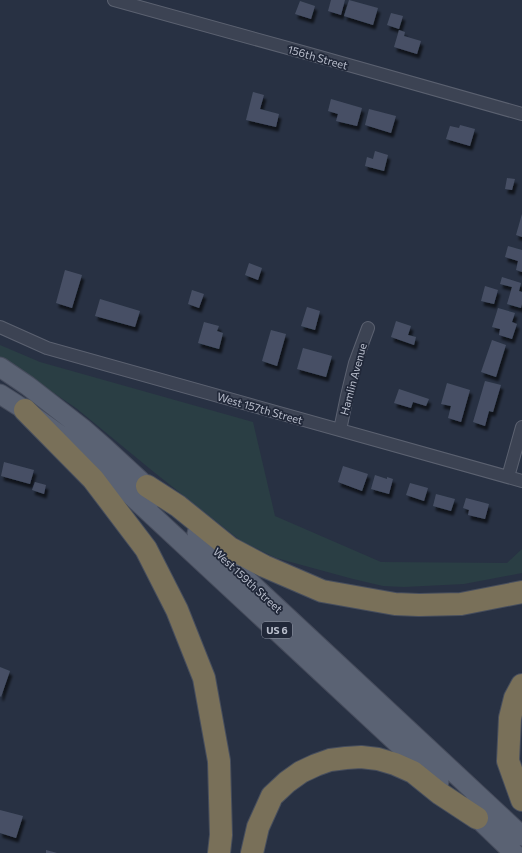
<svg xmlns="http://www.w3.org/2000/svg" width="522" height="853" font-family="Commissioner,sans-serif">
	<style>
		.green { fill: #2a3e44 }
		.building { fill: #475065; filter: url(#shadow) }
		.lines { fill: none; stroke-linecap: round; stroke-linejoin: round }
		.street-casing { stroke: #5b6170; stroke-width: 14 }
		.primary-casing { stroke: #464c5c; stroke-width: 21 }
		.highway-casing { stroke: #474e5d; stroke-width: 24 }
		.street { stroke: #3c4353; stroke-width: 12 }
		.primary { stroke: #5a6273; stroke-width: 19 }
		.highway { stroke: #797059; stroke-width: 22 }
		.labels { text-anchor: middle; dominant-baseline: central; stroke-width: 3.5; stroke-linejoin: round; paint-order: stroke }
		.shield { fill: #212839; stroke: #8c92a1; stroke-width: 1 }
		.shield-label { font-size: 10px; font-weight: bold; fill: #babfcd }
		.street-label { font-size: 11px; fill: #babfcd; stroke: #212839 }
	</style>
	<defs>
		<filter id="shadow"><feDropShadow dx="2.5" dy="4.5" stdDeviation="1" flood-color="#0009"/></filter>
	</defs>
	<rect width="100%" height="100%" fill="#283143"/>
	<path class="green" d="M 0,345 L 40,362 L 253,422 L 275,516 L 381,562 L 507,563 L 522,549 L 522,573 L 464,584 L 404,587 L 383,586 L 353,579 L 276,558 L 241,541 L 155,473 L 76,408 L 0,357 Z"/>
	<path class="building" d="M 331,0 L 345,0 L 341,15 L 328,11 Z
		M 349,0 L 378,8 L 373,25 L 344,16 Z
		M 300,1 L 315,6 L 311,19 L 295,14 Z
		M 391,13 L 403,16 L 399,29 L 387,25 Z
		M 399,30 L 405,32 L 404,36 L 421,41 L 417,54 L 394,47 Z
		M 253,92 L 264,95 L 260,109 L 279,114 L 276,127 L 246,120 Z
		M 331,99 L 362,108 L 357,126 L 336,121 L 338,114 L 328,111 Z
		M 369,109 L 396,116 L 391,133 L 365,125 Z
		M 460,125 L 475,129 L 470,146 L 446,139 L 450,126 L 459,128 Z
		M 375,151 L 388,155 L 384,171 L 365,166 L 367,157 L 373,159 Z
		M 507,178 L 515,179 L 512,190 L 505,189 Z
		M 522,214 L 522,237 L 516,235 Z
		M 508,246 L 522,250 L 522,272 L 516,270 L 518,261 L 505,257 Z
		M 249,263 L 262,268 L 258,280 L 245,275 Z
		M 65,270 L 82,275 L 72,308 L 56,303 Z
		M 502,277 L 521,283 L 519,291 L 522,292 L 522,304 L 521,308 L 507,304 L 512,287 L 500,284 Z
		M 485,286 L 498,290 L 494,304 L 481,301 Z
		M 192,290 L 204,294 L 199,308 L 188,304 Z
		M 100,299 L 140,311 L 135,327 L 95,316 Z
		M 307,307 L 320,311 L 315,330 L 301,326 Z
		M 498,308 L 515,313 L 512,322 L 517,324 L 512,339 L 499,335 L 500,329 L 492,327 Z
		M 396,321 L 411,326 L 408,335 L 416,337 L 414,345 L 391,337 Z
		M 204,322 L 219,326 L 217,331 L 223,333 L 219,349 L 198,343 Z
		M 271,330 L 286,334 L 277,366 L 262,361 Z
		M 492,340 L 506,345 L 496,377 L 481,372 Z
		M 303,348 L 332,356 L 326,377 L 297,369 Z
		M 485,381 L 501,385 L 493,412 L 489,411 L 485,426 L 473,422 Z
		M 447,383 L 470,390 L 461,422 L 448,418 L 451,406 L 441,404 Z
		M 399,389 L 429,399 L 426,406 L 413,402 L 411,408 L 394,403 Z
		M 4,462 L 34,470 L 30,484 L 1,476 Z
		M 343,466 L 368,474 L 362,491 L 338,482 Z
		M 375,475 L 387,479 L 387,477 L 393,479 L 389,494 L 371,489 Z
		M 35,482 L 46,485 L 44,494 L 32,490 Z
		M 410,483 L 428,488 L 424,501 L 406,495 Z
		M 436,494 L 455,499 L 451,511 L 433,506 Z
		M 466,498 L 489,504 L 485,519 L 468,515 L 469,510 L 463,508 Z
		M 0,667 L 10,671 L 1,697 L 0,696 Z
		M 0,810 L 23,816 L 16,838 L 0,833 Z
		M 46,850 L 57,853 L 46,853 Z"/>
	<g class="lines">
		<g class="street-casing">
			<path id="street" d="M 114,0 L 306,53 L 522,114
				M 0,327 L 47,348 L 522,481
				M 340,430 L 347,396 L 355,363 L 368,328
				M 508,477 L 522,427"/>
		</g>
		<g class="primary-casing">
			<path id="primary" d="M 0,367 L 28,386 L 82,428 L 106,449 L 158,497
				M 0,394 L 25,410 L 74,445 L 109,475 L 439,782
				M 197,533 L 522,836
				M 466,807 L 514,853"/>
		</g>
		<g class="highway-casing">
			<path id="highway" d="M 25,410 L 93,479 L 146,549 L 177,610 L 204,678 L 219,761 L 221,835 L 219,853
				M 147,486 L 178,506 L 230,548 L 264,566 L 322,591 L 395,604 L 419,605 L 461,604 L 522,592
				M 522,685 L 515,698 L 510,718 L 508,761 L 522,800
				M 252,853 L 258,827 L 272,796 L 287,782 L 301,772 L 316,765 L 330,760 L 346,758 L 361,757 L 378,759 L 395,764 L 413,772 L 439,793 L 477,818"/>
		</g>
		<use href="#street" class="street"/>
		<use href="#primary" class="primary"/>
		<use href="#highway" class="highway"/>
	</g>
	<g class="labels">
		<rect class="shield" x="262" y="622" width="30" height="16" rx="3"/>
		<g class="shield-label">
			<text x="277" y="630">US 6</text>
		</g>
		<g class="street-label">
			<text transform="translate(318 57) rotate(16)">156th Street</text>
			<text transform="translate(353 379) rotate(-75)">Hamlin Avenue</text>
			<text transform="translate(260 408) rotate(16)">West 157th Street</text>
			<text transform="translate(248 580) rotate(43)">West 159th Street</text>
		</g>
	</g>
</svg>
